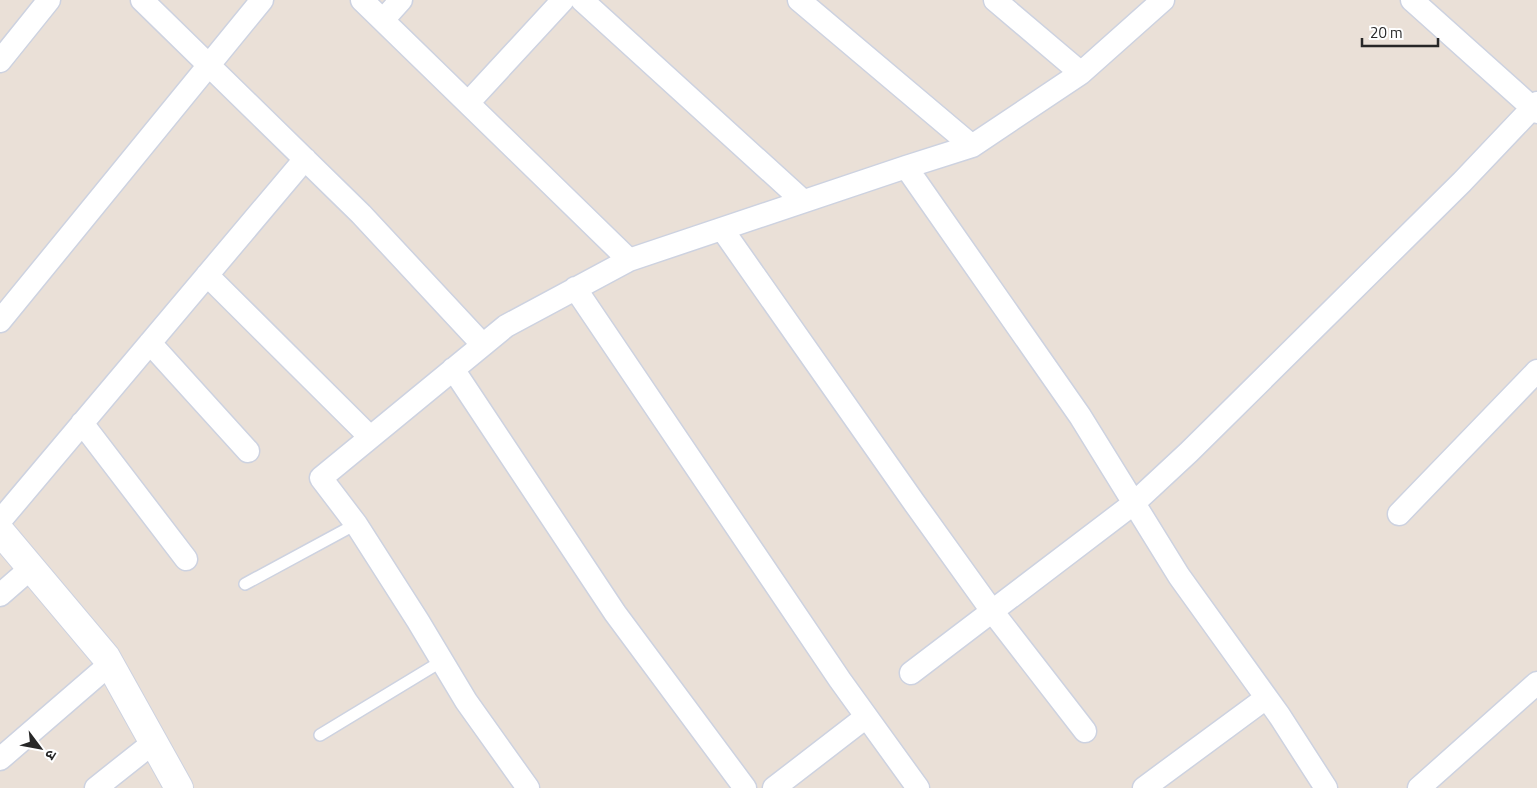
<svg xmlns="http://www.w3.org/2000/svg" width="1537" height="788" font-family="'Titillium Web','Noto Sans Devanagari',sans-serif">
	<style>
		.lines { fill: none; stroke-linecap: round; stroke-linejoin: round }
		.lane-casing { stroke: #cdd2e0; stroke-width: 14 }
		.street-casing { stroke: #cdd2e0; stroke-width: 25 }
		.secondary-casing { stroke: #cdd2e0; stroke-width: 30 }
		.lane { stroke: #fff; stroke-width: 11 }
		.street { stroke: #fff; stroke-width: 22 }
		.secondary { stroke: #fff; stroke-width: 28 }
	</style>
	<rect width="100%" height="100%" fill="#eae0d7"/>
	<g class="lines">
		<g class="lane-casing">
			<path id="lane" d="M 245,584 L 356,524
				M 320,735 L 442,661"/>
		</g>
		<g class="street-casing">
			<path id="street" d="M 142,0 L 361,214 L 483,345
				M 362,0 L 629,260
				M 582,0 L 803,201
				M 799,0 L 972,146
				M 995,0 L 1081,73
				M 1412,0 L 1537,112
				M 383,20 L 401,0
				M 0,61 L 49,0
				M 468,103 L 563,0
				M 906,167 L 1080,416 L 1179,576 L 1279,715 L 1326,788
				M 722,229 L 913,501 L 992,611 L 1085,731
				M 207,275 L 370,437
				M 575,288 L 840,680 L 918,788
				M 0,321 L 262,0
				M 150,343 L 248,451
				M 453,369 L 615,613 L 745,788
				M 82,423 L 186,559
				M 1399,514 L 1537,371
				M 0,521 L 305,159
				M 0,595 L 31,568
				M 911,673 L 1133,504 L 1189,452 L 1462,182 L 1537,103
				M 0,759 L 110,664
				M 96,788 L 154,742
				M 528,788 L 466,701 L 418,621 L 356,524 L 321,478 L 506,326 L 629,260 L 906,167 L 972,146 L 1081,73 L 1163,0
				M 774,788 L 866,717
				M 1144,788 L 1266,698
				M 1419,788 L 1537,683"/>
		</g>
		<g class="secondary-casing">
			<path id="secondary" d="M 0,531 L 106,657 L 179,788"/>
		</g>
		<use href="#lane" class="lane"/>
		<use href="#street" class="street"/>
		<use href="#secondary" class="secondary"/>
	</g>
	<g transform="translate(40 748) rotate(122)" stroke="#ffffff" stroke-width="4" paint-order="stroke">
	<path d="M0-4L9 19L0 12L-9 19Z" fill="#272727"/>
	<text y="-8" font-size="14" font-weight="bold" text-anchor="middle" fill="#272727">उ</text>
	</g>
	<path d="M1362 38v8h76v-8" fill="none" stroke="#272727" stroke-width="2.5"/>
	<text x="1370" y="38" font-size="15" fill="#272727" stroke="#ffffff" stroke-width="4" paint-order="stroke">20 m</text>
</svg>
